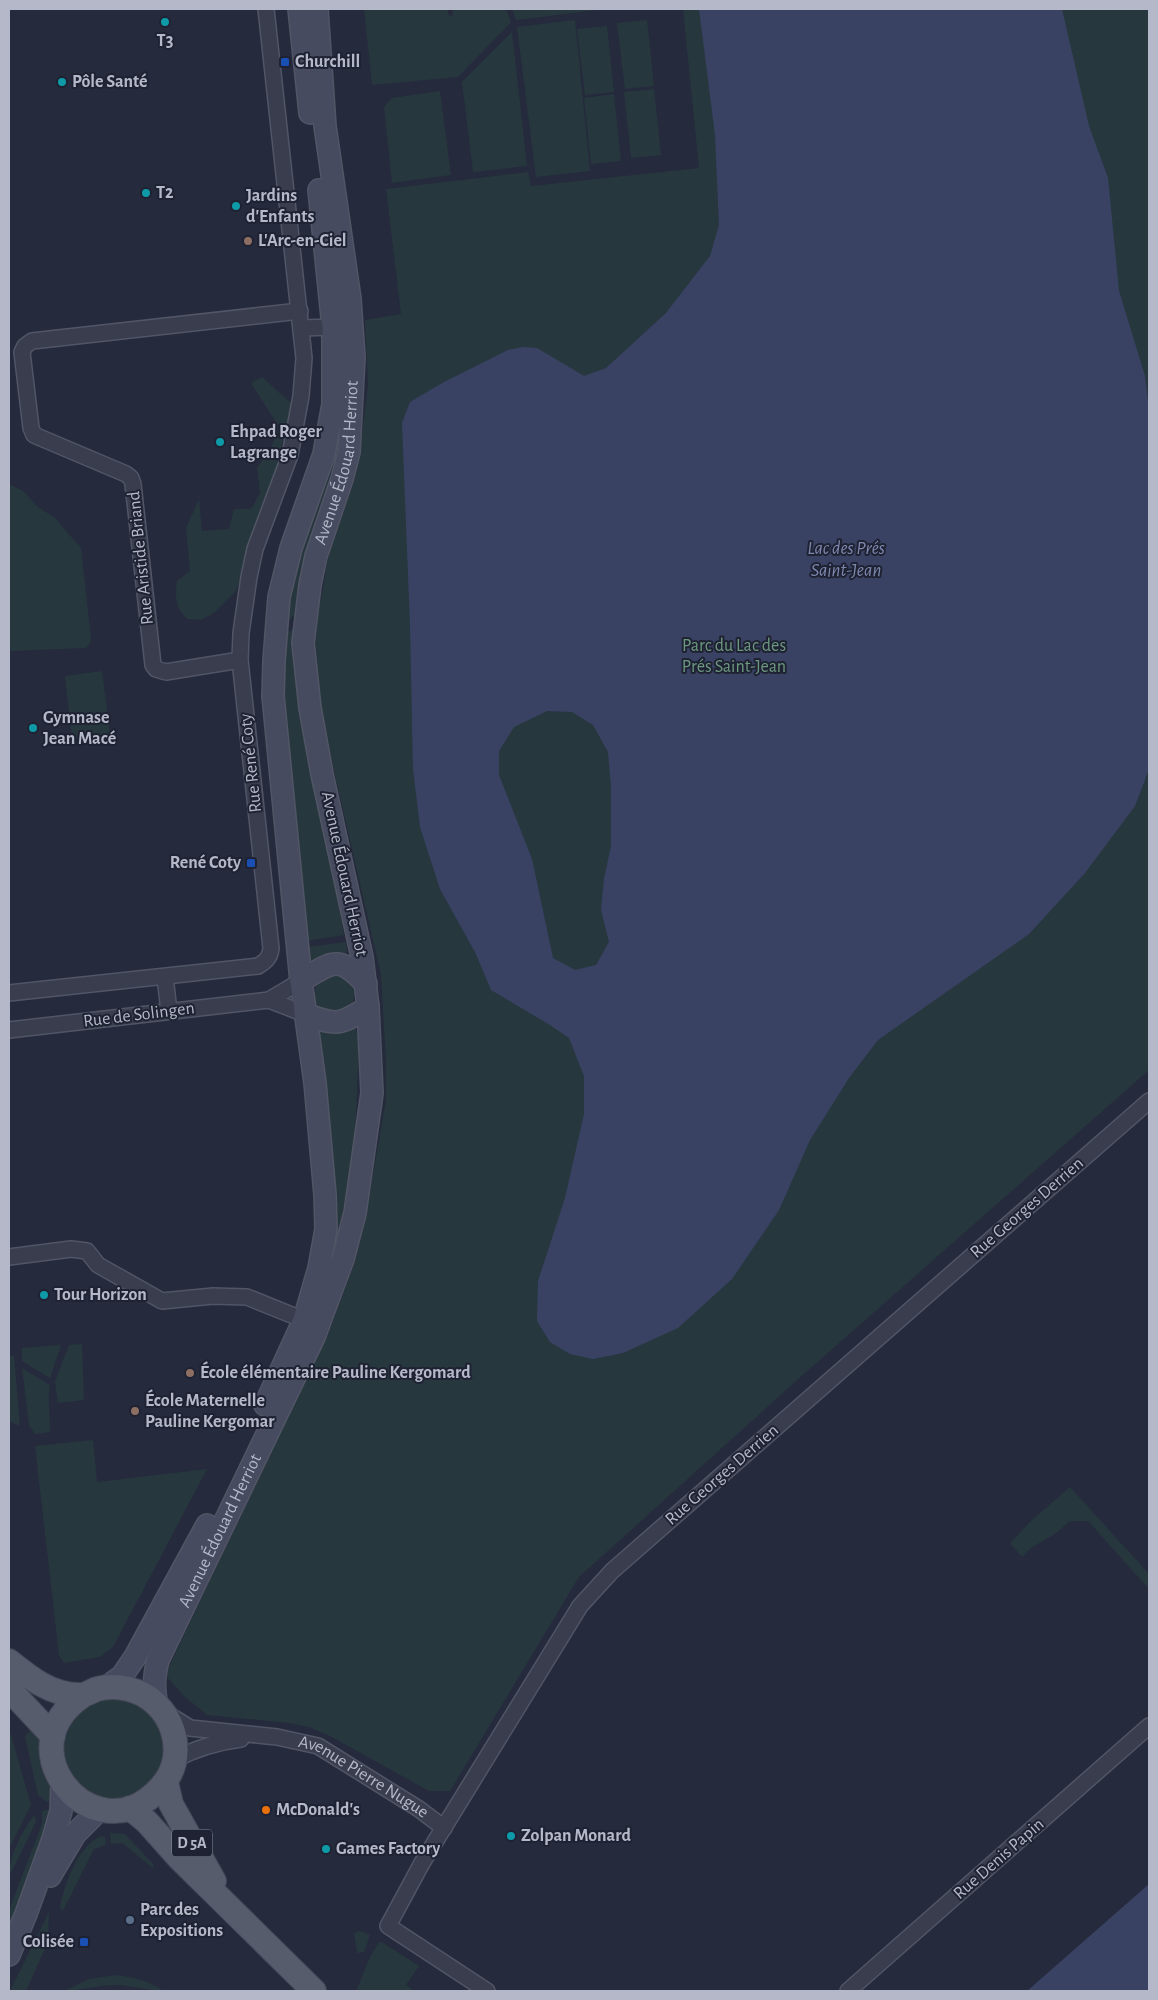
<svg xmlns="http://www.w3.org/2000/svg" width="1158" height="2000" font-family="'Alegreya Sans',sans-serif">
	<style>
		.green { fill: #27373e }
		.water { fill: #3a4264; fill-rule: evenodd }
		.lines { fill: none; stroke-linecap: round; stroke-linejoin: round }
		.street-casing { stroke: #515565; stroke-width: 18 }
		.secondary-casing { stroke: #515565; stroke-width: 24 }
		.primary-casing { stroke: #424656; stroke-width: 26 }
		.street { stroke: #393d4d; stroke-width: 15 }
		.secondary { stroke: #474b60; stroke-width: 21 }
		.primary { stroke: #575c6d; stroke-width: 24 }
		.culture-dot { fill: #0f9aa8; stroke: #1e2232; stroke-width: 2 }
		.transit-dot { fill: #1a4fb4; stroke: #1e2232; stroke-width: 2 }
		.education-dot { fill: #8d6e63; stroke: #1e2232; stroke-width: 2 }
		.food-dot { fill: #e8710a; stroke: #1e2232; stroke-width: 2 }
		.service-dot { fill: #5c6f8a; stroke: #1e2232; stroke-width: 2 }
		.labels { text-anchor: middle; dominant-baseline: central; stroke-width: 4; stroke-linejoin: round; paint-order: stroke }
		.shield { fill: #1e2232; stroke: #888b9b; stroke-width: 1 }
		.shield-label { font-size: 16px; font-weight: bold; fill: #b5b8c8 }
		.poi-label { font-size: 18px; font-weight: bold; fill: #b5b8c8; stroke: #1e2232; text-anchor: start }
		.street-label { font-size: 18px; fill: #b5b8c8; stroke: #1e2232 }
		.park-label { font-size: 18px; fill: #6d9880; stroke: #1e2232 }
		.water-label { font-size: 19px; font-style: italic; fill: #7e88af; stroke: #1e2232 }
	</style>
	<rect width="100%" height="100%" fill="#252a3d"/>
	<path class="green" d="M 364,9 L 447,9 L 449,16 L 453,15 L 453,9 L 506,9 L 511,22 L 458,77 L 372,85 Z
		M 512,9 L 605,9 L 516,20 Z
		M 683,9 L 1149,9 L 1149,1070 L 796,1381 L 579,1577 L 450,1791 L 429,1791 L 332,1737 L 309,1727 L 289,1723 L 207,1715 L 184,1696 L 165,1675 L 333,1322 L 353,1267 L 368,1203 L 386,1100 L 386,1063 L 381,975 L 325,731 L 313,657 L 316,627 L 330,548 L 350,484 L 362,434 L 368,385 L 365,320 L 401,314 L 386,189 L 528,172 L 531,186 L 699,168 Z
		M 575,20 L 590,171 L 536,177 L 517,27 Z
		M 647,20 L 654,86 L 625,89 L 617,23 Z
		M 607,26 L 614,92 L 585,95 L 577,29 Z
		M 512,32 L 527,166 L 473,172 L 462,82 Z
		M 654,89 L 661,155 L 631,158 L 624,92 Z
		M 440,91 L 451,175 L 392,183 L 384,107 L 392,98 Z
		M 614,94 L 621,161 L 591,164 L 584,98 Z
		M 262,377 L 292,404 L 272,485 L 236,591 L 214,613 L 201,620 L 187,619 C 175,606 175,599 177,581 L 190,571 L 186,528 L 199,499 L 202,531 L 229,529 L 234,509 L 251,509 L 260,493 L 257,468 L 270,450 L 279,427 L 251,383 Z
		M 341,391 L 344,446 L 304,613 L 295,615 L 286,622 L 283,599 Z
		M 9,484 L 23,491 L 38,507 L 54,517 L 81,548 L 91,638 L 90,644 L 85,648 L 9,651 Z
		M 296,624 L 323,815 L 344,935 L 306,941 L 281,698 L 280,633 L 291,631 Z
		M 102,671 L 110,734 L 72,739 L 65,676 Z
		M 346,942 L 347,951 L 345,956 L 314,963 L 310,961 L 308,947 Z
		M 341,972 L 353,983 C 357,1009 349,1014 323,1015 L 313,1005 C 315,981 318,977 341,972 Z
		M 319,1028 L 356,1028 L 359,1039 L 354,1167 L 348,1217 L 325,1291 Z
		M 82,1344 L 84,1400 L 58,1403 L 55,1381 L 69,1345 Z
		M 61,1345 L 50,1378 L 22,1361 L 22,1348 Z
		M 9,1355 L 14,1356 L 20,1426 L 9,1421 Z
		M 22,1368 L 50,1385 C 47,1400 50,1416 50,1432 L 35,1434 L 29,1425 Z
		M 93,1440 L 97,1482 L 207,1469 L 113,1647 L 100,1657 L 64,1663 L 59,1655 L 35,1446 Z
		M 1070,1487 L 1149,1574 L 1149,1589 L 1088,1521 L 1070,1521 L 1055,1534 L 1031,1548 L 1022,1557 L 1010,1543 L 1030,1522 Z
		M 106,1696 L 140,1702 L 162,1728 L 165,1762 L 147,1790 L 114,1802 L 82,1792 L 60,1753 L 75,1711 Z
		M 35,1726 L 39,1735 L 45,1771 L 57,1803 L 47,1802 L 38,1795 L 25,1736 Z
		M 9,1728 L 31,1805 L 9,1849 Z
		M 48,1810 L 53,1811 L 9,1934 L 9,1910 L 42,1824 L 42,1811 Z
		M 35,1814 L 36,1822 L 9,1877 C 9,1856 22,1831 35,1814 Z
		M 110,1833 L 125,1834 L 154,1865 L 153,1868 L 122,1843 L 111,1844 Z
		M 101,1836 L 105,1837 L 106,1845 L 94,1849 L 63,1911 L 60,1908 C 64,1884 78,1846 101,1836 Z
		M 49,1912 L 48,1942 L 26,1991 L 10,1991 Z
		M 360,1931 L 370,1935 L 364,1952 L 357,1953 L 354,1933 Z
		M 380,1941 L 419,1966 L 406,1985 L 414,1991 L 356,1991 L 370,1957 Z
		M 116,1975 C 133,1977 149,1981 164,1991 C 147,1991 132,1985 114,1985 C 97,1985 81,1991 64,1991 L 89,1979 Z"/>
	<path class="water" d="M 699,9 L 1062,9 L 1089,126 L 1108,178 L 1119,291 L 1145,376 L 1149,410 L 1149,769 L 1135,806 L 1085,873 L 1029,934 L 878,1040 L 849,1078 L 810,1140 L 779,1210 L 732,1279 L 678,1328 L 623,1353 L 593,1359 L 570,1354 L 550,1342 L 537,1321 L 538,1281 L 565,1198 L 584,1114 L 584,1076 L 569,1038 L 550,1025 L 491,990 L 476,954 L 440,889 L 420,827 L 413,769 L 410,624 L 402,423 L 410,402 L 444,382 L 508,350 L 523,347 L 537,348 L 584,376 L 606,368 L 666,313 L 710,256 L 719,225 L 715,135 ZM 547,711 L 572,712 L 593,725 L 608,752 L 611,787 L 611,846 L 604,879 L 601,910 L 609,942 L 596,965 L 575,970 L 553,958 L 532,859 L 499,775 L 499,751 L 514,727 Z
		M 1149,1884 L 1149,1991 L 1027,1991 Z"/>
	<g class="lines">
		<g class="street-casing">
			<g id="street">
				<path d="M 302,328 L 333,327"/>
				<path d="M 240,660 L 166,672 L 156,669 L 153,665 L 133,484 L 131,478 L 126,474 L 34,435 L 31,428 L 22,352 L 25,346 L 32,341 L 300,311"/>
				<path d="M 165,977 L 169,1011"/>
				<path d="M 9,993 L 258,966 C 266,961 270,958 271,948 L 240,660 L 241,633 L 249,577 L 255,549 L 290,455 L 301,396 L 304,358 L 266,9"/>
				<path d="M 269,1000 L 305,1014"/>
				<path d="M 9,1030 L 269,1000 L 301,981"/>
				<path d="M 9,1257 L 71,1249 L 87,1251 L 98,1265 L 162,1301 L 213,1296 L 247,1297 L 304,1320"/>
				<path id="s1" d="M 166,1713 L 190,1728 L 277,1737 L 318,1746 L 419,1809 L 444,1828"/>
				<path d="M 174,1760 C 196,1748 217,1742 241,1739"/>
				<path d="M 487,1991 L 388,1926 L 422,1863 L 580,1606 L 612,1571 L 1149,1101"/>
				<path d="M 848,1991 L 1149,1726"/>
			</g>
		</g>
		<g class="secondary-casing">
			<g id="secondary">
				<path d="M 299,9 L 310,113"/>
				<path d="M 301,981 C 332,962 338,954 366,984"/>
				<path d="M 305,1014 C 337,1026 340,1025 368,1007"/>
				<path d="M 265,1405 L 304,1320 L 319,1268 L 326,1229 L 325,1195 L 315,1083 L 301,981 L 273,696 L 274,661 L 279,597 L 291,548 L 324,454 L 333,404 L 333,327 L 319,190"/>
				<path d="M 107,1687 L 122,1676 L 135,1657 L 207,1525"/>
				<path id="s2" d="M 157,1704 C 153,1690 154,1675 158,1660 L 314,1337 L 343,1259 L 355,1213 L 372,1093 L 368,1007 L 362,957 L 322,774 L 310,708 L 303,643 L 310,585 L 316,556 L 342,479 L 349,452 L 354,357 L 350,299 L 325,126 L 317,9"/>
				<path d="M 50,1876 L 75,1834 L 100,1809"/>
				<path d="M 9,1955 L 26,1914 L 53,1839 L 61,1811 L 62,1783"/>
			</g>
		</g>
		<g class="primary-casing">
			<path id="primary" d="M 9,1661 C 30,1678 51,1695 79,1695 C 85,1696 91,1691 97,1689 C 117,1684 141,1689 156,1704 C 172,1719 179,1742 174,1763 C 170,1779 160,1790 148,1799 C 86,1845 7,1747 82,1696
				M 9,1689 L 53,1736
				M 166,1782 L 171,1804 L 214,1881
				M 130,1808 L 147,1822 L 180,1859 L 314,1991"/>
		</g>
		<use href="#street" class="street"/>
		<use href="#secondary" class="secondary"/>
		<use href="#primary" class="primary"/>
	</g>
	<g class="culture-dot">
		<circle cx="165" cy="22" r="5"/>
		<circle cx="62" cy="82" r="5"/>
		<circle cx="146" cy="193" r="5"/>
		<circle cx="236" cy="206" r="5"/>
		<circle cx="220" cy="442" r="5"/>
		<circle cx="33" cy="728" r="5"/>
		<circle cx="44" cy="1295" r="5"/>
		<circle cx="511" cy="1836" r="5"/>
		<circle cx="326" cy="1849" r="5"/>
	</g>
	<g class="transit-dot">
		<rect x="280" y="57" width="10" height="10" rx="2.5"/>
		<rect x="246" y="858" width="10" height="10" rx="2.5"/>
		<rect x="79" y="1937" width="10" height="10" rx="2.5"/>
	</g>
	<g class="education-dot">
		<circle cx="248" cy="241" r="5"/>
		<circle cx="190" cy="1373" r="5"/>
		<circle cx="135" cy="1411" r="5"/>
	</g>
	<circle class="food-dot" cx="266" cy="1810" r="5"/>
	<circle class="service-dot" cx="130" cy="1920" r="5"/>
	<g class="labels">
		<rect class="shield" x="172" y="1829.5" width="40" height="27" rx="4"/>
		<g class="shield-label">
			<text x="192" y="1843">D 5A</text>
		</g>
		<g class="poi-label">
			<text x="165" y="41" text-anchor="middle">T3</text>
			<text x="295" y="62">Churchill</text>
			<text x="72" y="82">Pôle Santé</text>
			<text x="156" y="193">T2</text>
			<text x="246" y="196">Jardins<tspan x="246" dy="21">d'Enfants</tspan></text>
			<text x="258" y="241">L'Arc-en-Ciel</text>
			<text x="230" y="432">Ehpad Roger<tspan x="230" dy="21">Lagrange</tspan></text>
			<text x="43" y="718">Gymnase<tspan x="43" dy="21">Jean Macé</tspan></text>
			<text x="241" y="863" text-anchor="end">René Coty</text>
			<text x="54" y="1295">Tour Horizon</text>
			<text x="200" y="1373">École élémentaire Pauline Kergomard</text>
			<text x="145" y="1401">École Maternelle<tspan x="145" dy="21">Pauline Kergomar</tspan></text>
			<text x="276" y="1810">McDonald's</text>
			<text x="521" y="1836">Zolpan Monard</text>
			<text x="336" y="1849">Games Factory</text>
			<text x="140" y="1910">Parc des<tspan x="140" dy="21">Expositions</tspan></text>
			<text x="74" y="1942" text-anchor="end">Colisée</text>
		</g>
		<g class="street-label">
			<text stroke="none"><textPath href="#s2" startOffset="1296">Avenue Édouard Herriot</textPath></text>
			<text transform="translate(141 558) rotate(-96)">Rue Aristide Briand</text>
			<text transform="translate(251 763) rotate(-96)">Rue René Coty</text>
			<text transform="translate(344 874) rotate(78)">Avenue Édouard Herriot</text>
			<text transform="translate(139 1015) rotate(-7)">Rue de Solingen</text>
			<text transform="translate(1027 1208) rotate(-41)">Rue Georges Derrien</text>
			<text transform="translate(722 1475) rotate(-41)">Rue Georges Derrien</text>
			<text stroke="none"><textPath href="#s2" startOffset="188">Avenue Édouard Herriot</textPath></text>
			<text stroke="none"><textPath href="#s1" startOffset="212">Avenue Pierre Nugue</textPath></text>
			<text transform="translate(999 1859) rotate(-41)">Rue Denis Papin</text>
		</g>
		<g class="park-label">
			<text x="734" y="646">Parc du Lac des<tspan x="734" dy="21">Prés Saint-Jean</tspan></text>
		</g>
		<g class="water-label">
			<text x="846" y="548">Lac des Prés<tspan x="846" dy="22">Saint-Jean</tspan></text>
		</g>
	</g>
	<rect width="1158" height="2000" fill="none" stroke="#b5b8c8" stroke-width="20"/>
</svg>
